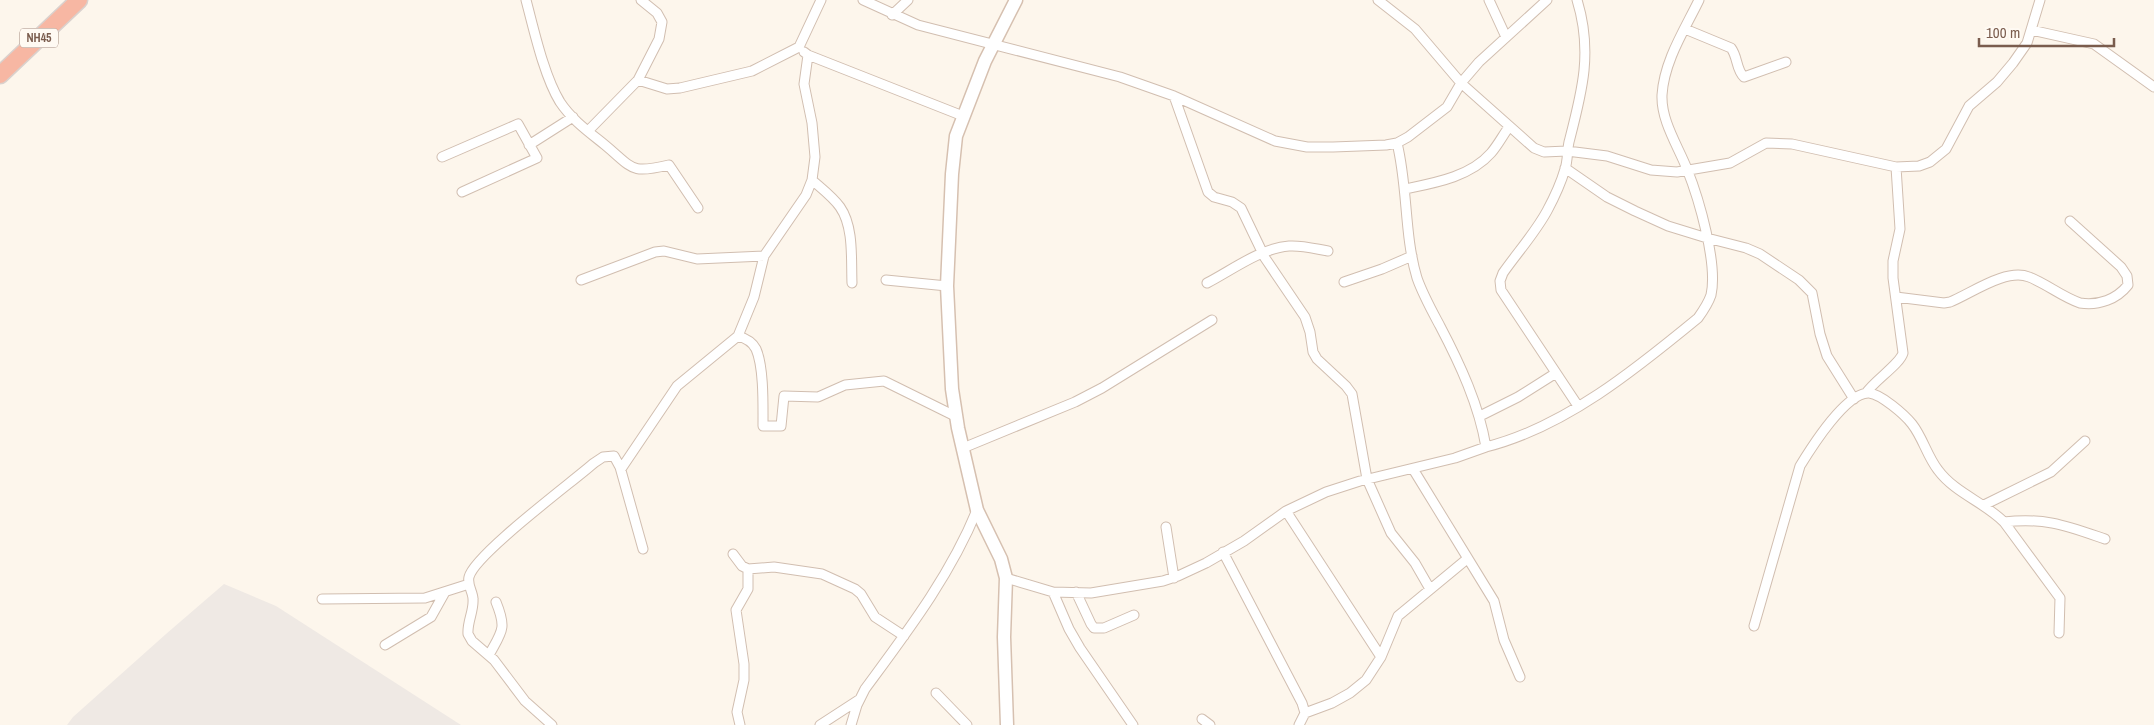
<svg xmlns="http://www.w3.org/2000/svg" width="2154" height="725" font-family="'Archivo Narrow',sans-serif">
	<style>
		.industrial { fill: #efe9e4 }
		.lines { fill: none; stroke-linecap: round; stroke-linejoin: round }
		.street-casing { stroke: #d1beb0; stroke-width: 11 }
		.secondary-casing { stroke: #d6c0b0; stroke-width: 15 }
		.highway-casing { stroke: #dad1cd; stroke-width: 19 }
		.street { stroke: #fff; stroke-width: 9 }
		.secondary { stroke: #fff; stroke-width: 12 }
		.highway { stroke: #f7b7a3; stroke-width: 16 }
		.labels { text-anchor: middle; dominant-baseline: central; stroke-width: 4; stroke-linejoin: round; paint-order: stroke }
		.shield { fill: #fffaf3; stroke: #a28b7f; stroke-width: 1 }
		.shield-label { font-size: 12px; font-weight: bold; fill: #7a5c4d }
	</style>
	<rect width="100%" height="100%" fill="#fdf6ec"/>
	<path class="industrial" d="M 224,584 L 276,606 L 461,725 L 67,725 L 73,717 L 166,634 Z"/>
	<g class="lines">
		<g class="street-casing">
			<path id="street" d="M 526,0 C 534,30 544,76 560,102 C 572,120 589,132 605,145 C 634,169 630,174 669,165 L 698,208
				M 863,0 L 918,25 L 1120,77 L 1174,96 L 1275,141 L 1307,147 L 1333,147 L 1386,145 L 1397,143 L 1408,137 L 1447,107 L 1461,83 L 1479,62 L 1547,0
				M 1378,0 L 1415,29 L 1461,83 L 1534,148 L 1544,152 L 1567,151 L 1607,156 L 1651,170 L 1677,172 L 1730,163 L 1766,143 L 1792,144 L 1896,167 L 1919,166 L 1930,162 L 1946,149 L 1969,106 L 1997,82 L 2013,63 L 2027,43 L 2040,0
				M 1489,0 L 1506,37
				M 1577,0 C 1593,52 1582,92 1569,142 C 1567,151 1568,160 1565,169 C 1561,183 1554,198 1547,211 C 1535,233 1517,253 1503,273 L 1500,281 L 1501,290 L 1578,406
				M 892,15 L 908,0
				M 1685,29 L 1731,48 C 1738,57 1736,70 1744,77 L 1786,62
				M 2031,30 L 2094,44 L 2154,87
				M 804,52 L 808,55 L 963,116
				M 638,80 L 667,89 L 680,88 L 752,71 L 799,47 L 821,0
				M 1174,96 L 1208,192 L 1214,197 L 1232,202 L 1241,208 L 1265,258 L 1305,317 L 1310,332 L 1313,352 L 1317,359 L 1346,386 L 1352,394 L 1367,479 L 1391,533 L 1415,563 L 1430,589
				M 588,131 L 638,80 L 659,39 L 662,22 L 657,13 L 641,0
				M 529,145 L 573,117
				M 442,157 L 518,124 L 537,158 L 462,192
				M 1565,168 L 1607,197 L 1635,211 L 1668,226 L 1707,238 L 1746,248 L 1760,254 L 1799,280 L 1812,293 L 1820,334 L 1827,356 L 1854,399
				M 812,180 C 821,188 833,197 840,207 C 854,227 851,259 852,283
				M 1405,189 C 1434,183 1470,177 1491,153 C 1498,145 1503,135 1509,127
				M 581,280 L 655,252 L 664,251 L 697,259 L 764,256
				M 886,280 L 947,286
				M 1344,282 L 1382,269 L 1412,256
				M 1207,283 C 1232,270 1261,248 1289,246 C 1302,245 1316,249 1328,251
				M 1896,297 L 1944,303 L 1950,302 C 1972,293 2006,268 2029,277 C 2047,284 2062,297 2080,303 C 2099,306 2117,299 2128,285 L 2127,276 L 2121,267 L 2070,221
				M 738,336 C 745,338 752,341 756,349 C 764,367 763,406 763,426 L 781,426 L 784,396 L 818,397 L 845,385 L 884,381 L 957,417
				M 1866,393 C 1875,380 1900,364 1903,353 L 1893,278 L 1893,261 L 1900,229 L 1896,167
				M 1480,416 L 1518,397 L 1556,373
				M 1486,447 C 1565,427 1636,369 1698,318 C 1703,311 1708,304 1711,295 C 1718,264 1699,199 1687,169 C 1678,146 1661,121 1662,95 C 1664,61 1685,29 1699,0
				M 963,448 L 1075,402 L 1102,388 L 1212,320
				M 621,469 L 677,386 L 738,336 L 754,297 L 764,256 L 806,195 L 812,180 L 815,157 L 812,123 L 804,84 L 808,55
				M 1413,469 L 1494,601 L 1504,640 L 1520,677
				M 1984,505 L 2051,472 L 2085,441
				M 1286,511 L 1381,657
				M 2004,522 C 2045,517 2067,526 2105,539
				M 1166,527 L 1174,578
				M 1223,552 L 1302,703 L 1305,713 L 1299,725
				M 733,554 L 742,566 L 748,569 L 774,567 L 822,574 L 855,589 L 861,594 L 875,617 L 904,636
				M 1006,578 L 1053,592 L 1091,593 L 1163,581 L 1178,576 L 1206,563 L 1244,541 L 1286,511 L 1326,492 L 1360,481 L 1455,458 L 1486,447 C 1479,405 1460,364 1440,326 C 1432,311 1423,295 1417,278 C 1404,235 1408,187 1397,143
				M 1053,592 L 1069,629 L 1080,648 L 1133,725
				M 1076,592 L 1091,624 L 1094,628 L 1104,628 L 1134,615
				M 322,599 L 425,598 L 469,584
				M 1754,626 L 1800,466 C 1811,448 1846,392 1869,393 C 1881,394 1905,415 1912,424 C 1923,438 1927,456 1938,470 C 1955,493 1984,502 2004,522 L 2060,598 L 2059,633
				M 385,645 L 431,617 L 445,592
				M 489,655 C 502,631 507,629 496,602
				M 936,693 L 967,725
				M 1305,713 L 1332,703 L 1350,693 L 1366,680 L 1381,657 L 1398,616 L 1467,559
				M 1202,719 L 1210,725
				M 552,725 L 525,701 L 494,660 L 472,641 L 468,634 C 467,622 474,611 473,599 C 473,592 467,585 469,577 C 474,555 571,483 594,463 L 603,457 L 614,456 L 620,467 L 643,549
				M 740,725 L 737,712 L 744,680 L 744,664 L 736,610 L 748,589 L 748,569
				M 820,725 L 860,699
				M 851,725 L 857,705 L 865,689 C 907,632 950,576 977,510"/>
		</g>
		<g class="secondary-casing">
			<path id="secondary" d="M 1007,725 L 1004,637 L 1006,578 L 1001,559 L 977,510 L 958,428 L 952,389 L 947,286 L 952,174 L 956,136 L 985,61 L 1016,0"/>
		</g>
		<g class="highway-casing">
			<path id="highway" d="M 0,75 L 79,0"/>
		</g>
		<use href="#street" class="street"/>
		<use href="#secondary" class="secondary"/>
		<use href="#highway" class="highway"/>
	</g>
	<g class="labels">
		<rect class="shield" x="20" y="28.5" width="38" height="19" rx="4"/>
		<g class="shield-label">
			<text x="39" y="38">NH45</text>
		</g>
	</g>
	<path d="M1979 38v8h135v-8" fill="none" stroke="#7a5c4d" stroke-width="2.5"/>
	<text x="1986" y="38" font-size="15" fill="#7a5c4d" stroke="#fffaf3" stroke-width="4" paint-order="stroke">100 m</text>
</svg>
